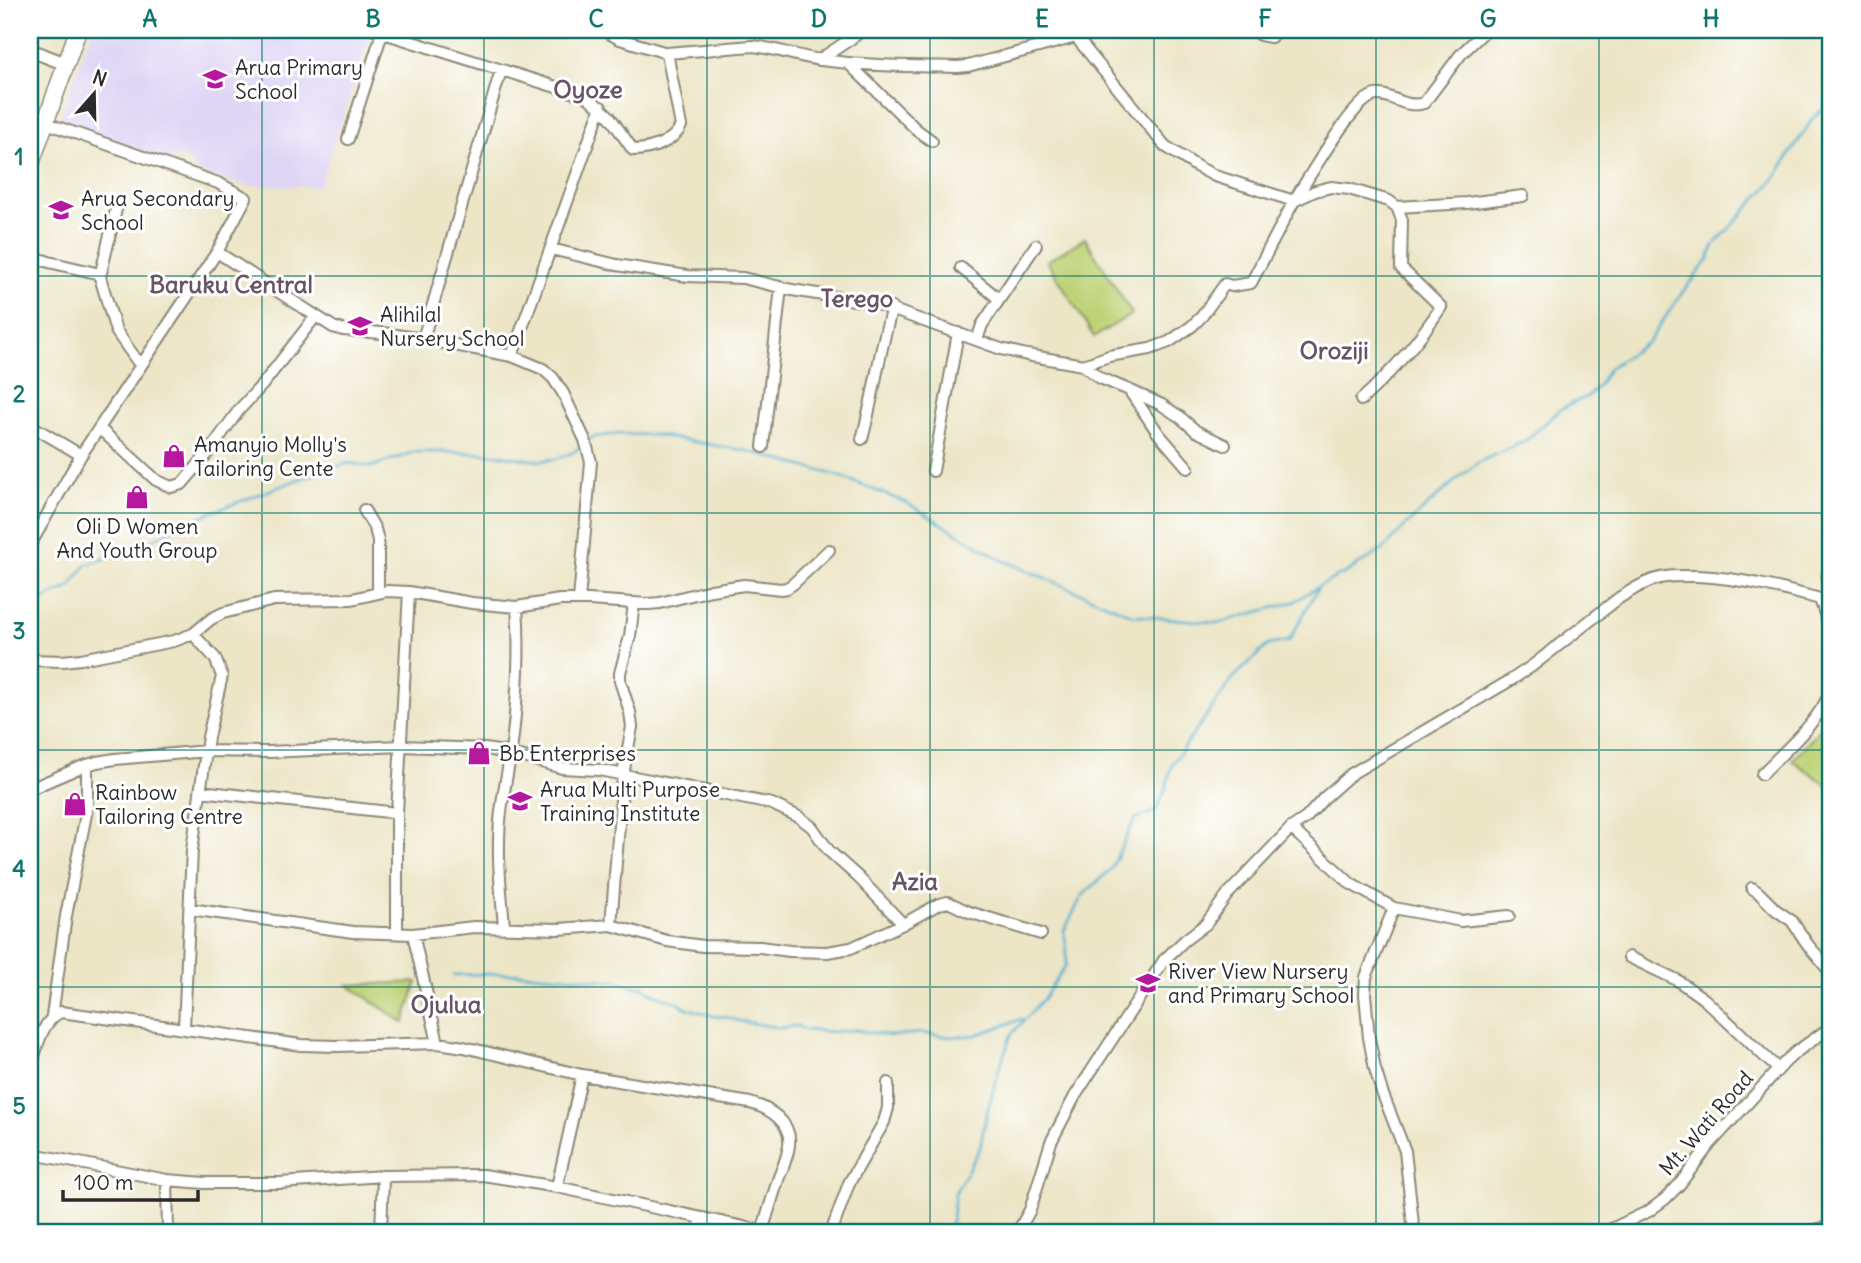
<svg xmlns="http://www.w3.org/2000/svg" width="1861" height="1263" font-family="Delius,sans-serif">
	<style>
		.built { fill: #dfd5f5 }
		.green { fill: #bed377; stroke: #747f51; stroke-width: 2 }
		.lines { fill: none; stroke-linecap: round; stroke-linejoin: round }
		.stream { stroke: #52b1d1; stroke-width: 2.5 }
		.minor-casing { stroke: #8c8878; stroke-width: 14 }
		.tertiary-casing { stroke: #8c8878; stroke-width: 16 }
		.primary-casing { stroke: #8c8878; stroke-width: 19 }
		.minor { stroke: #fff; stroke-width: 10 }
		.tertiary { stroke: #fff; stroke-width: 12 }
		.primary { stroke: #fff; stroke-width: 16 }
		.grid { fill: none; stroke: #0f766e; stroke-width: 2; stroke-opacity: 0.55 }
		.labels { text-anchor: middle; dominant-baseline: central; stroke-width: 6; stroke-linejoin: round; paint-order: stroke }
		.poi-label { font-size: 21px; fill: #2b2b2b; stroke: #fff; text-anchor: start }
		.street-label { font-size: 21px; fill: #2b2b2b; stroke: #fff }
		.quarter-label { font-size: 24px; font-weight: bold; fill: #695465; stroke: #fff }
		.neatline { fill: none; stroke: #0f766e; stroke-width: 2.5 }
		.grid-label { font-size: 23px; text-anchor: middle; font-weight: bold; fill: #0f766e }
	</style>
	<rect width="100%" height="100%" fill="#fff"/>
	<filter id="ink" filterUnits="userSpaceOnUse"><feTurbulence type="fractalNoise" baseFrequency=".0143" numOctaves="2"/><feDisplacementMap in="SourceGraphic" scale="14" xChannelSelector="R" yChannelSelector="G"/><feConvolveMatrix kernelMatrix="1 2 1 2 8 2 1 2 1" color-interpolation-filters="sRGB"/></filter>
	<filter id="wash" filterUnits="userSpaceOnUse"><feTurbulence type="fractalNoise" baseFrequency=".00686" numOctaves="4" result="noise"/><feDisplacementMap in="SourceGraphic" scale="28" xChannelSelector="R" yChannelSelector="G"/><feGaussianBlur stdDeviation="1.57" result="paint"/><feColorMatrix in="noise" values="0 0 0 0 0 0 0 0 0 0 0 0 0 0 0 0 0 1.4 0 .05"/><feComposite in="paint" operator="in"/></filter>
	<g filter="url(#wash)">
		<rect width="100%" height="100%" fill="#ece5c6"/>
		<path class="built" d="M 92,30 L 344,30 L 369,39 L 320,186 L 244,186 L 194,170 L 193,162 L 183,157 L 168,160 L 59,120 Z"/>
		<path class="green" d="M 1085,238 L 1132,314 L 1094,337 L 1047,261 Z
			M 1831,717 L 1831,788 L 1792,760 Z
			M 417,982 L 404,1023 L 348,985 Z"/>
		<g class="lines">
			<path class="stream" d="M 588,441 L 593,437 L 617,434 L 655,435 L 747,451 L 839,476 L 907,503 L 1002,560 L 1133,615 L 1218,623 L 1294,602 L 1316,588
				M 30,606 L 70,587 L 86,565 L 135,548 L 194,519 L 302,478 L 349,463 L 371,467 L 414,452 L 443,452 L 493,454 L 539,461 L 555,459 L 572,453 L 583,445
				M 453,975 L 519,973 L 617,981 L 632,986 L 644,987 L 650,992 L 679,1003 L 684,1007 L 717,1017 L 723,1016 L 739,1021 L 781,1028 L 797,1026 L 805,1030 L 833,1032 L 856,1030 L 891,1036 L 922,1033 L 951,1037 L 976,1035 L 1022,1019
				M 947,1233 L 952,1218 L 955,1193 L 980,1148 L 986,1116 L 998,1072 L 1011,1035 L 1044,998 L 1066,965 L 1067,951 L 1064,931 L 1082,896 L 1111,869 L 1135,819 L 1156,811 L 1166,788 L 1172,764 L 1234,677 L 1268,645 L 1289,641 L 1319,586 L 1347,572 L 1384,549 L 1403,528 L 1456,480 L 1479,462 L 1525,441 L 1561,409 L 1588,396 L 1597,387 L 1609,368 L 1649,341 L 1684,290 L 1709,259 L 1714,245 L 1773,181 L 1813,118 L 1831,102"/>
		</g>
	</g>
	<g filter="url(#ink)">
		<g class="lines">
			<g class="minor-casing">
				<path id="minor" d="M 374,30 L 588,97 L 610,117 L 633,150 C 650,150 674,142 681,126 L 667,53
					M 603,30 L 620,39 L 667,53 L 752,46 C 776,48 798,57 821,60 C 866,66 912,66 957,67 L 968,66 L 1076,37 L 1087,30
					M 1253,30 L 1260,35 L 1271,37
					M 1076,37 L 1165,146 L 1196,166 L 1215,176 L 1294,201 C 1308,179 1351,104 1372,96 C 1387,90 1404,110 1424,103 L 1461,54 L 1486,30
					M 819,60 L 852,38 L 862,30
					M 848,63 L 917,130 L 932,141
					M 348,139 L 383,30
					M 1397,207 L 1467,203 L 1523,196
					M 551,249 L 617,265 L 687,276 L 743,278 L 792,290 L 874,303 L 1001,349 L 1027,355 L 1083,365 L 1100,378 L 1129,390 L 1158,433 L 1188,468
					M 217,252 L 333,327 L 343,330 L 382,333 L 423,339 L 512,356 L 543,369 L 553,378 L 563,393 L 585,440 L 591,462 L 579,600
					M 30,256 L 49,262 L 96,273 L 100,277 L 116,331 L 140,365
					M 961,268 L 999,299
					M 100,277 L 118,201
					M 423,339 L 501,70
					M 977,340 L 982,325 L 1036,245
					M 512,356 L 601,107
					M 1083,365 L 1109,356 L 1150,349 L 1169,342 L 1192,326 L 1202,316 L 1225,284 L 1232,286 L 1251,283 L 1294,201 L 1315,191 L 1331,187 L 1349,189 L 1389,201 L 1397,207 L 1402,220 L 1401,268 L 1441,307 C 1419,341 1392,372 1361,400
					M 1131,391 L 1162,405 L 1180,417 L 1196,431 L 1225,445
					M 30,425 L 81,455
					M 99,428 L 156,480 L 171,487 L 182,484 L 205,457 L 239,410 L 263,384 L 315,317
					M 862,439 C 874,396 879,351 892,308
					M 763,447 L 781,287
					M 933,471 L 958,333
					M 364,510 L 375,529 L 378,540 L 378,592
					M 30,545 L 81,455 L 217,252 L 246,198 L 218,183 L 46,123
					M 1820,599 L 1831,632
					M 1829,601 L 1827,578 L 1831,561
					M 30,660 L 63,661 L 81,659 L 174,641 L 193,634 L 211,619 L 223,613 L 274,600 L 352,599 L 387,591 L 409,592 L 472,603 L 517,607 L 560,600 L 589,600 L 648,604 L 660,603 L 711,590 L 744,585 L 781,589 L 787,588 L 793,584 L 829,550
					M 1762,774 C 1787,748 1817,724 1831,691
					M 30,789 L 81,767 L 97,762 L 115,759 L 207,751 L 269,752 L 401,746 L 485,749 L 510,753 L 562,768 L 599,770 L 772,804 L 799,817 L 812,827 L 829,851 L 859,878 L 903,924 L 939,904 L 948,902 L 969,912 L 1041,934
					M 200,791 L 397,813
					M 1291,828 L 1351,884 L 1394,908 L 1366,977 L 1365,994 L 1369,1038 L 1375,1069 L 1382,1092 L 1405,1151 L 1414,1233
					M 1752,888 L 1758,892 L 1776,910 L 1792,921 L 1808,945 L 1831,973
					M 1394,908 L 1461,921 L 1509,916
					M 190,909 L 353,932 L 413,934 L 474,927 L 559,929 L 611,925 L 667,941 L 703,946 L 760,947 L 790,951 L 827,952 L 851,948 L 903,924
					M 611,925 L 623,775 L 632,727 L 630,712 L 620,681 L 620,673 L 630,636 L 634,603
					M 504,927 C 502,899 498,870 499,842 C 499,811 506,782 511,752 C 517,704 521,656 517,607
					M 397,932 L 397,813 L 409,592
					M 413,934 L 438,1043
					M 1629,957 L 1677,980 L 1704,999 L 1778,1069
					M 52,1016 L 66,916 L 87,809 L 87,765
					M 184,1028 L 192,850 L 208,737 L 222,676 L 215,658 L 193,634
					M 30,1071 C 36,1051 41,1020 61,1012 L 301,1045 L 337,1046 L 438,1043 L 464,1047 L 582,1075 L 750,1103 C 769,1108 792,1122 789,1145 C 788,1156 783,1167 779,1177 C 773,1195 768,1213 762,1231
					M 30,1156 L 43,1156 L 167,1180 L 205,1183 L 280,1183 L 383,1176 L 483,1175 L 557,1187 L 772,1233
					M 167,1180 L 168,1233
					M 557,1187 L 582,1075
					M 30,1231 L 34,1233
					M 381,1233 L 383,1176
					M 697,1233 L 703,1218
					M 831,1233 L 849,1183 L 884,1122 L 888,1108 L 888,1083
					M 1017,1233 L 1030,1210 L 1051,1142 L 1075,1096 L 1164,960 L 1185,940 L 1206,924 L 1227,895 L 1291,828 L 1306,818 L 1324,798 L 1351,774 L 1511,680 L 1532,666 L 1619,598 C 1630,591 1641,584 1653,580 C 1668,575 1682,576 1697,576 C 1743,578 1787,590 1831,602
					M 1603,1233 L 1649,1211 L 1665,1199 L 1679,1185 L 1710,1144 L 1786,1061 L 1796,1052 L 1831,1027
					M 1802,1233 L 1831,1226"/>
			</g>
			<g class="tertiary-casing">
				<path id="tertiary" d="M 30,50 L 66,64"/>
			</g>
			<g class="primary-casing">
				<path id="primary" d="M 30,166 L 78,30"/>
			</g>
			<use href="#minor" class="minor"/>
			<use href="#tertiary" class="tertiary"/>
			<use href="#primary" class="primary"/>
		</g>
	</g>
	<path class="grid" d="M 262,30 L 262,1233M 484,30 L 484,1233M 707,30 L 707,1233M 930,30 L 930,1233M 1154,30 L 1154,1233M 1376,30 L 1376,1233M 1599,30 L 1599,1233M 30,276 L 1831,276M 30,513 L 1831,513M 30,750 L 1831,750M 30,987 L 1831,987"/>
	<defs>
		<g id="school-bare" transform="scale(1.89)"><path d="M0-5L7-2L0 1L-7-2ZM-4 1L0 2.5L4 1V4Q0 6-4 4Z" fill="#b5179e" stroke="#fff" stroke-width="2.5" paint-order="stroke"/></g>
		<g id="shop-bare" transform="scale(1.89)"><path d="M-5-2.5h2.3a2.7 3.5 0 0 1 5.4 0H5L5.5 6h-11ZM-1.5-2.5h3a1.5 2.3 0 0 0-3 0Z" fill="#b5179e" stroke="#fff" stroke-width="2.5" paint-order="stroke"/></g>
		<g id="university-bare" transform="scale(1.89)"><path d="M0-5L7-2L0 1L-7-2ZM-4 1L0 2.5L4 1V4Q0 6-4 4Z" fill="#b5179e" stroke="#fff" stroke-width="2.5" paint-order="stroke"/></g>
	</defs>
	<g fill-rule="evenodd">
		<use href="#school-bare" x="215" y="79"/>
		<use href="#school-bare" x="61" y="210"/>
		<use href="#school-bare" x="360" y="326"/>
		<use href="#shop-bare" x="174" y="456"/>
		<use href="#shop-bare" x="137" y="497"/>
		<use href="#shop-bare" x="479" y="753"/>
		<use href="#university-bare" x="520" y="801"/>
		<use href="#shop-bare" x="75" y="804"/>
		<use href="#school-bare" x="1148" y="983"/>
	</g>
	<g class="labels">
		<g class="poi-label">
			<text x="235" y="67">Arua Primary<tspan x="235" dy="24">School</tspan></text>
			<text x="81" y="198">Arua Secondary<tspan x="81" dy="24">School</tspan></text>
			<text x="380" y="314">Alihilal<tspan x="380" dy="24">Nursery School</tspan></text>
			<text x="194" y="444">Amanyio Molly's<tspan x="194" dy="24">Tailoring Cente</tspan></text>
			<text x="137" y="526" text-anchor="middle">Oli D Women<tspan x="137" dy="24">And Youth Group</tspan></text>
			<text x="499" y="753">Bb Enterprises</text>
			<text x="540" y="789">Arua Multi Purpose<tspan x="540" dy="24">Training Institute</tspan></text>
			<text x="95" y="792">Rainbow<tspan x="95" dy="24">Tailoring Centre</tspan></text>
			<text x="1168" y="971">River View Nursery<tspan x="1168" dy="24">and Primary School</tspan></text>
		</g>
		<g class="street-label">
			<text transform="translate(1706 1123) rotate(-49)">Mt. Wati Road</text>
		</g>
		<g class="quarter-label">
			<text x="588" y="89">Oyoze</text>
			<text x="231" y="284">Baruku Central</text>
			<text x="857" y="298">Terego</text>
			<text x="1334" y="350">Oroziji</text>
			<text x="915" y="881">Azia</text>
			<text x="446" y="1004">Ojulua</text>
		</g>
	</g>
	<rect width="1861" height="1263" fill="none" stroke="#fff" stroke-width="77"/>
	<g transform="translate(94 94) rotate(20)" stroke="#ffffff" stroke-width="5" paint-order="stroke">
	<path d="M0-5L12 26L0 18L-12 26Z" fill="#2b2b2b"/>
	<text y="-10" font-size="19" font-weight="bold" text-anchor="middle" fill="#2b2b2b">N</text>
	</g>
	<path d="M63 1190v10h135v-10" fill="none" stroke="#2b2b2b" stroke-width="3.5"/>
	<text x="74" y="1190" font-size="21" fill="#2b2b2b" stroke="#ffffff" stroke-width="5" paint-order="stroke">100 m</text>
	<rect x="38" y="38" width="1784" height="1186" class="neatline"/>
	<g class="grid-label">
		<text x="150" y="27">A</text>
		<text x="373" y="27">B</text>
		<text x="596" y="27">C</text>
		<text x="819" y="27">D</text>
		<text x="1042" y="27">E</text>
		<text x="1265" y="27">F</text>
		<text x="1488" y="27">G</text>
		<text x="1711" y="27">H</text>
		<text x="19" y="165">1</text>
		<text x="19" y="402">2</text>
		<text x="19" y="639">3</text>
		<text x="19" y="877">4</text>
		<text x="19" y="1114">5</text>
	</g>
</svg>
